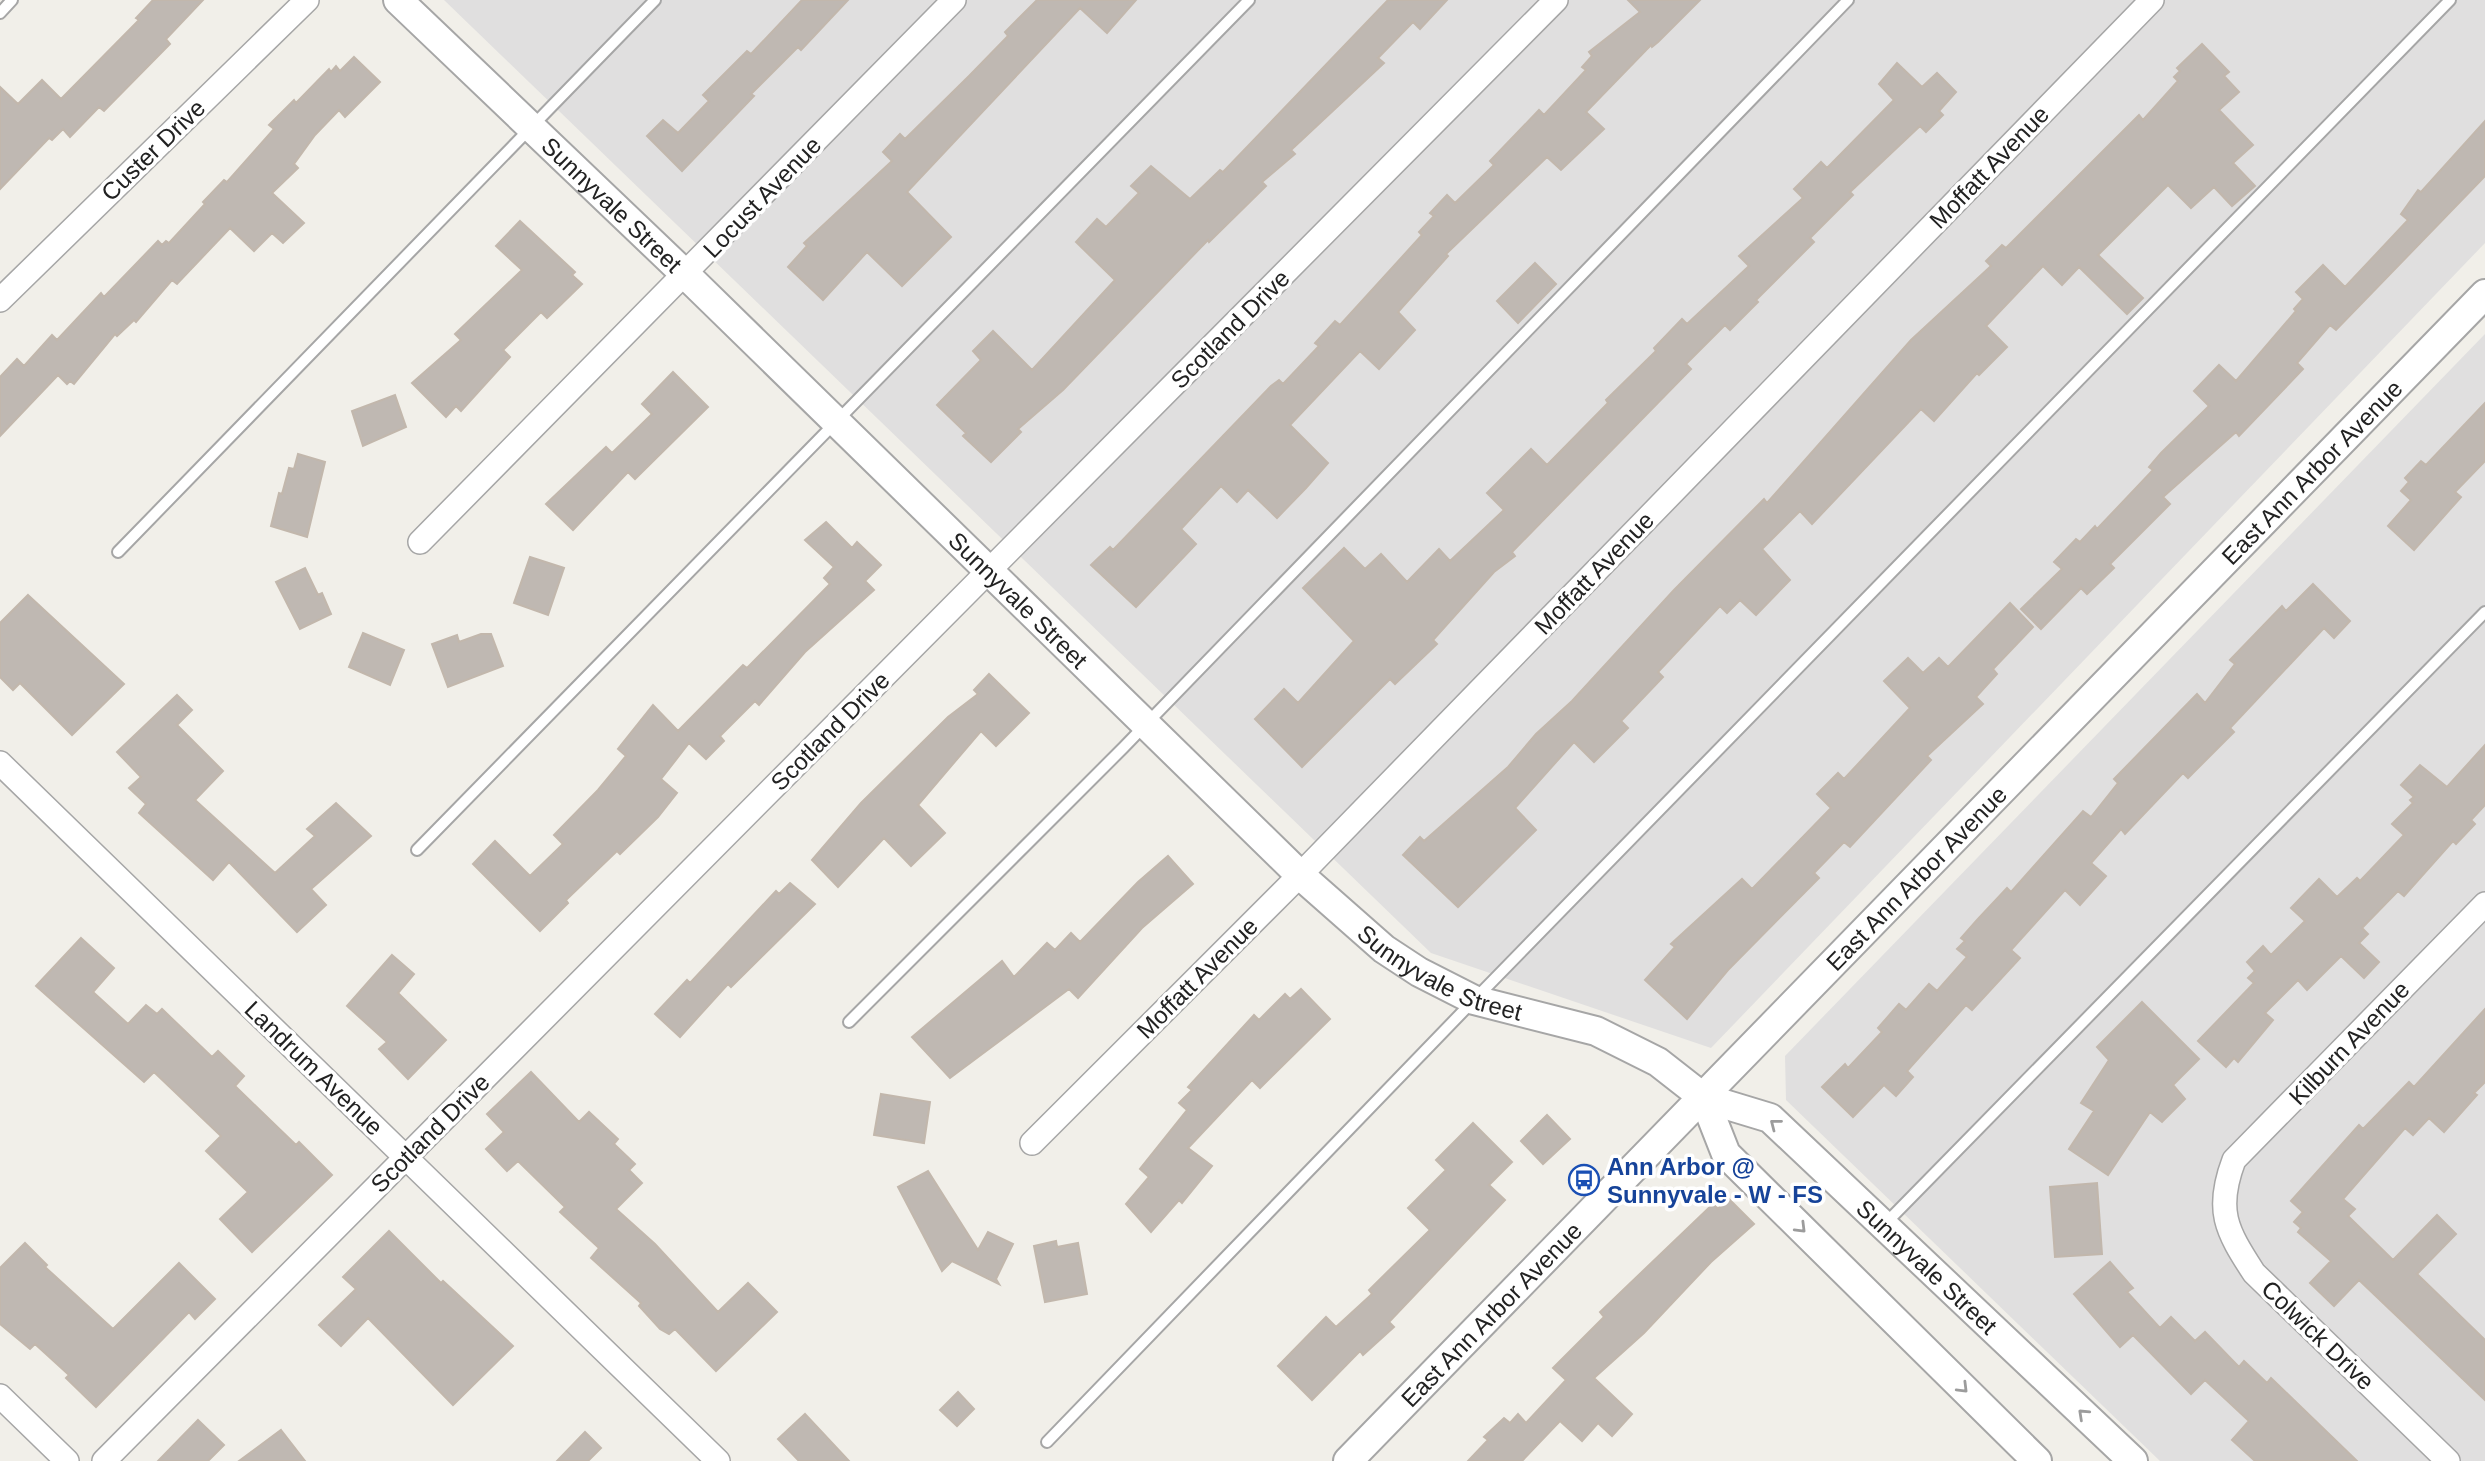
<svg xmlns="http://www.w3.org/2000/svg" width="2485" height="1461" font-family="Helvetica,sans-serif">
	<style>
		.residential { fill: #e0dfdf }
		.building { fill: #bfb8b2; stroke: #c2b7ac; stroke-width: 2 }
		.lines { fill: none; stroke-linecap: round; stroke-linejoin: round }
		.service-casing { stroke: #a6a6a6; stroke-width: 14 }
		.minor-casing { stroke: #a6a6a6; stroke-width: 26 }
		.tertiary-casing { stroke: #a6a6a6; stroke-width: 32 }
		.service { stroke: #fff; stroke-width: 10 }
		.minor { stroke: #fff; stroke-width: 23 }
		.tertiary { stroke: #fff; stroke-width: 28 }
		.oneway { stroke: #9c9c9c }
		.labels { text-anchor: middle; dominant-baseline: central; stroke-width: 7; stroke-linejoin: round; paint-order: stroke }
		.street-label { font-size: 24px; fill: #222; stroke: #fff }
		.transit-label { font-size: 24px; font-weight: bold; fill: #164399; stroke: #fff; text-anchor: start }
	</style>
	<rect width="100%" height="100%" fill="#f1efe9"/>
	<path class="residential" d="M 444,0 L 2485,0 L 2485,243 L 1711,1048 L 1431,953 Z
		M 2485,334 L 2485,1461 L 2160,1461 L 1786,1100 L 1785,1056 Z"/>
	<path class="building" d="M 153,0 L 203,0 L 166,39 L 170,44 L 104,111 L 99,107 L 70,137 L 63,129 L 52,140 L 49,138 L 0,189 L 0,87 L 18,104 L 42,80 L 61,99 L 139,20 L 136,18 Z
		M 802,0 L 848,0 L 801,50 L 798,47 L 751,94 L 754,96 L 682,171 L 647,136 L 663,120 L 678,133 L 709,101 L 703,95 L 747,51 L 751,54 Z
		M 1037,0 L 1136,0 L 1107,33 L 1080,8 L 907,192 L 951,237 L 902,286 L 867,252 L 823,300 L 788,267 L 807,246 L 804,243 L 892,161 L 883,152 L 900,134 L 905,139 L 969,76 L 1008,36 L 1005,32 Z
		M 1388,0 L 1447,0 L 1420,29 L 1413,22 L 1378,58 L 1384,63 L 1291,150 L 1295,154 L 1262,182 L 1266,186 L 1209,242 L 1208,240 L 1063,390 L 1018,429 L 1021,432 L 991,462 L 963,436 L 966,433 L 937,405 L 981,360 L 973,351 L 993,331 L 1032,370 L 1115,280 L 1076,242 L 1097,219 L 1106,227 L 1139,193 L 1131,186 L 1151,166 L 1190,199 L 1220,170 L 1223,172 Z
		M 1628,0 L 1700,0 L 1658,42 L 1652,47 L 1651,45 L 1586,112 L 1604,129 L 1561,170 L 1547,157 L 1446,254 L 1448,256 L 1398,312 L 1415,330 L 1379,369 L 1360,351 L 1290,425 L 1328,463 L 1306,488 L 1277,518 L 1248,490 L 1237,502 L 1221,486 L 1181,529 L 1196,544 L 1136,607 L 1091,565 L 1110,547 L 1113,550 L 1271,386 L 1279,380 L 1283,384 L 1319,346 L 1315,343 L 1335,321 L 1340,325 L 1422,235 L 1419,232 L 1434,216 L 1430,213 L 1447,195 L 1455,203 L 1494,165 L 1490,161 L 1539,110 L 1544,115 L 1586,70 L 1582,67 L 1592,56 L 1589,52 L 1640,12 Z
		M 2202,44 L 2229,72 L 2224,76 L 2239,92 L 2219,110 L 2253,145 L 2233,163 L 2255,186 L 2232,206 L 2214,187 L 2191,208 L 2168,185 L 2098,255 L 2143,298 L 2127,314 L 2079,267 L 2062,285 L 2043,266 L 1986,326 L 2007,347 L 1979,375 L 1977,373 L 1934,421 L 1921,409 L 1812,524 L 1800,511 L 1762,549 L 1790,580 L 1756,615 L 1740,600 L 1727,613 L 1720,606 L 1658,672 L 1663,677 L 1621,721 L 1628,728 L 1594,762 L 1574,742 L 1515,808 L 1536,830 L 1458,907 L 1403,855 L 1420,837 L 1424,841 L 1508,767 L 1536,734 L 1572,701 L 1674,590 L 1764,499 L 1767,503 L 1911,340 L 1991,266 L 1986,261 L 2002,245 L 2006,248 L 2139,115 L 2143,120 L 2178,81 L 2174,77 L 2180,71 L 2177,68 Z
		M 354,57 L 380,82 L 345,117 L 339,110 L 315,135 L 294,164 L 298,168 L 272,193 L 304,223 L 283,243 L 272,233 L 254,251 L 230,228 L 177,284 L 172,280 L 136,322 L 134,320 L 117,336 L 115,334 L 74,384 L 70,381 L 67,384 L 58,375 L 0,436 L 0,377 L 17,359 L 24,366 L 52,335 L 57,340 L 101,293 L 104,297 L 158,241 L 162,245 L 166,241 L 169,243 L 205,204 L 203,202 L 224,180 L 227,182 L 274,129 L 269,125 L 294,100 L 296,103 L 329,69 L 331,72 L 336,66 L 340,71 Z
		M 1897,63 L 1922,87 L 1937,73 L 1956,92 L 1939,111 L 1943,115 L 1926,132 L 1920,126 L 1850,192 L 1853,195 L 1810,238 L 1814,242 L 1756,300 L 1758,302 L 1730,330 L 1725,325 L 1686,364 L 1691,369 L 1512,552 L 1515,556 L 1494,572 L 1433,640 L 1437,644 L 1395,684 L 1390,679 L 1302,767 L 1255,719 L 1284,689 L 1298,703 L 1354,641 L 1303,588 L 1344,548 L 1365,569 L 1381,554 L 1407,582 L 1439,549 L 1450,561 L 1504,510 L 1487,493 L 1531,449 L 1547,465 L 1608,403 L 1606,400 L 1656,351 L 1654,348 L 1682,319 L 1687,324 L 1749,266 L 1739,256 L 1803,198 L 1794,189 L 1821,162 L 1827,168 L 1894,100 L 1879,84 Z
		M 2485,121 L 2485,176 L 2336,330 L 2330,325 L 2297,363 L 2303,369 L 2239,436 L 2236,432 L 2163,497 L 2170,504 L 2110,564 L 2114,568 L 2087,594 L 2081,588 L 2041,629 L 2021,609 L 2062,569 L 2054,562 L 2076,539 L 2080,542 L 2095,526 L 2097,529 L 2153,470 L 2149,467 L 2161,453 L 2209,406 L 2194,391 L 2219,365 L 2236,381 L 2296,311 L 2294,309 L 2303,299 L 2296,292 L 2323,265 L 2345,287 L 2408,220 L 2401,214 L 2418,190 L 2421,192 Z
		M 520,221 L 575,272 L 572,275 L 582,284 L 547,318 L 541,312 L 503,350 L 510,357 L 461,411 L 456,406 L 446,417 L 412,383 L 461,340 L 455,334 L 522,270 L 496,246 Z
		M 1535,263 L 1556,284 L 1518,323 L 1497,301 Z
		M 673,372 L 708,407 L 635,479 L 628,472 L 573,530 L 546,504 L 606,447 L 612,453 L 652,414 L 642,404 Z
		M 395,395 L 406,427 L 363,446 L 352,411 Z
		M 2485,403 L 2485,461 L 2455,492 L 2461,497 L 2414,550 L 2388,526 L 2411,500 L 2401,491 L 2409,482 L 2405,478 L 2421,461 L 2426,465 Z
		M 298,454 L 325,462 L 307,537 L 271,526 L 279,493 L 282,494 L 289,468 L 294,469 Z
		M 826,522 L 852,548 L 857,542 L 881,565 L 865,581 L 874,590 L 805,652 L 759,705 L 755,701 L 720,736 L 724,741 L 706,759 L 689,743 L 661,779 L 677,793 L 658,817 L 620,854 L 617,851 L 566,900 L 568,903 L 540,931 L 473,864 L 495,841 L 530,876 L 563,844 L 554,835 L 598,790 L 626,756 L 618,749 L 653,705 L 678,731 L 743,665 L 747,668 L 830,584 L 824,578 L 834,567 L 805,540 Z
		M 530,557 L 564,568 L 548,615 L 514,603 Z
		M 305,568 L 318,595 L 322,593 L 331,614 L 300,629 L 276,582 Z
		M 2313,584 L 2350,621 L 2334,638 L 2324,628 L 2230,728 L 2234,732 L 2188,778 L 2183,773 L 2125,834 L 2121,829 L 2091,863 L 2106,876 L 2080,905 L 2065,890 L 2011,950 L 2020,958 L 1972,1010 L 1966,1005 L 1907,1071 L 1913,1077 L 1896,1096 L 1884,1085 L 1853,1117 L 1822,1087 L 1845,1064 L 1848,1068 L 1882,1032 L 1878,1028 L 1899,1004 L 1906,1010 L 1929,984 L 1937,991 L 1967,957 L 1957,949 L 1965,941 L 1961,938 L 1977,920 L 2007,888 L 2011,892 L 2083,811 L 2091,817 L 2118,783 L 2114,779 L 2197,694 L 2205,703 L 2235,664 L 2230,660 L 2282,606 L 2286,611 Z
		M 28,595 L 124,684 L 72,735 L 20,683 L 13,690 L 0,677 L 0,623 Z
		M 2010,603 L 2033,627 L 1993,669 L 1997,674 L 1976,697 L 1983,704 L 1927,756 L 1931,760 L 1850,847 L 1844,842 L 1814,873 L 1819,878 L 1728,970 L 1687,1019 L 1645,980 L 1675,947 L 1671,944 L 1742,879 L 1752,889 L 1831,808 L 1817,794 L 1838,773 L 1844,779 L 1910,708 L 1884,681 L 1908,658 L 1923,673 L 1939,658 L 1948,667 Z
		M 363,633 L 404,650 L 390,685 L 349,667 Z
		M 481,634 L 491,634 L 503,666 L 448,687 L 432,644 L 457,635 L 459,642 Z
		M 989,674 L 1029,713 L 996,746 L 981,731 L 918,805 L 945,833 L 911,866 L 884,838 L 838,887 L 812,860 L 861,803 L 948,717 L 978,694 L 974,690 Z
		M 177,695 L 192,710 L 177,725 L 223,771 L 195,800 L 275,873 L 315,836 L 307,829 L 336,803 L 371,836 L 311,889 L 326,905 L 297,932 L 229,862 L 213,880 L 139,813 L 146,804 L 129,788 L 141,777 L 117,752 Z
		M 2485,745 L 2485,805 L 2471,820 L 2475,824 L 2456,844 L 2453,841 L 2404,896 L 2398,891 L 2362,928 L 2368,934 L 2359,943 L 2379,962 L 2364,978 L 2341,956 L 2307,990 L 2298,980 L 2265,1013 L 2273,1020 L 2238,1062 L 2234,1058 L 2226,1067 L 2198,1041 L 2254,983 L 2248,978 L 2255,971 L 2247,962 L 2263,946 L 2271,955 L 2305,921 L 2291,908 L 2319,879 L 2337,897 L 2357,878 L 2360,881 L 2404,835 L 2392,824 L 2413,803 L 2410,800 L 2414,797 L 2401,785 L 2420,765 L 2447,787 Z
		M 1168,856 L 1193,884 L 1142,928 L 1078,998 L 1069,989 L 950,1078 L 912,1037 L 1002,961 L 1014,977 L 1047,943 L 1055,950 L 1071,933 L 1080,942 L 1138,882 Z
		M 790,883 L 815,904 L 731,987 L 728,984 L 680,1037 L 655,1014 L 687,980 L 690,983 L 776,891 L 779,894 Z
		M 81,938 L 114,968 L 93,992 L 128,1024 L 146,1005 L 157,1014 L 162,1009 L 212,1057 L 218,1051 L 244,1076 L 235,1086 L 296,1145 L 299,1142 L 332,1175 L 252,1252 L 220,1219 L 248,1192 L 206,1151 L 221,1136 L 154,1072 L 144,1082 L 36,986 Z
		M 392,955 L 414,974 L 398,993 L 446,1040 L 408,1079 L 379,1049 L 387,1042 L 347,1006 Z
		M 1301,989 L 1330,1019 L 1260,1088 L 1252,1080 L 1188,1148 L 1212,1166 L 1182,1203 L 1179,1200 L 1151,1232 L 1126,1204 L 1149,1177 L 1140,1169 L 1187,1110 L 1179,1103 L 1192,1090 L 1188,1087 L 1254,1015 L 1259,1020 L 1285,994 L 1290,999 Z
		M 2142,1002 L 2199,1059 L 2173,1085 L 2185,1099 L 2162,1122 L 2150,1112 L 2108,1175 L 2069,1149 L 2094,1111 L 2081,1103 L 2109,1060 L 2097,1047 Z
		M 2485,1009 L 2485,1082 L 2474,1093 L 2477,1095 L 2444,1132 L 2429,1118 L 2413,1135 L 2405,1128 L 2343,1199 L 2355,1209 L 2348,1216 L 2393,1260 L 2437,1215 L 2456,1234 L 2417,1274 L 2485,1340 L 2485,1400 L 2359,1280 L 2334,1306 L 2310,1283 L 2331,1261 L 2298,1232 L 2301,1228 L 2294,1222 L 2303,1212 L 2291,1201 L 2359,1125 L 2363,1129 L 2409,1082 L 2414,1087 Z
		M 531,1072 L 579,1122 L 589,1112 L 618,1139 L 614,1144 L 635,1164 L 629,1170 L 642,1183 L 616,1209 L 655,1244 L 718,1312 L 748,1283 L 777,1312 L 716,1371 L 675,1329 L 669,1334 L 660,1329 L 639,1306 L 641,1303 L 591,1258 L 599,1248 L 560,1212 L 565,1207 L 518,1161 L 507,1171 L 486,1149 L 504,1132 L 487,1114 Z
		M 881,1094 L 930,1102 L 924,1143 L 874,1135 Z
		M 1547,1115 L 1570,1139 L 1543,1164 L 1521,1141 Z
		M 1473,1123 L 1512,1162 L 1489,1185 L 1505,1200 L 1389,1322 L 1394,1327 L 1363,1355 L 1360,1351 L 1312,1400 L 1278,1366 L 1326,1317 L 1336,1327 L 1372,1294 L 1369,1290 L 1430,1230 L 1408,1208 L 1446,1170 L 1436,1160 Z
		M 928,1171 L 978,1250 L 988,1232 L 1013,1244 L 996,1279 L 999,1284 L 952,1261 L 942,1271 L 898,1187 Z
		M 2097,1183 L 2102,1254 L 2055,1257 L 2050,1187 Z
		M 1728,1198 L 1754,1224 L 1711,1262 L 1644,1333 L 1594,1378 L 1632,1414 L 1612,1436 L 1598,1423 L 1582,1441 L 1560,1421 L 1522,1461 L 1468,1461 L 1488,1440 L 1484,1437 L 1504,1418 L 1510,1423 L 1518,1414 L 1526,1423 L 1566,1380 L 1553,1368 L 1604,1317 L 1600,1312 L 1713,1204 L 1718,1209 Z
		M 389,1231 L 441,1283 L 443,1281 L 513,1346 L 453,1405 L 368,1318 L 341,1346 L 319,1325 L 356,1289 L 343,1277 Z
		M 1056,1241 L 1057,1247 L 1078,1243 L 1087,1294 L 1045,1302 L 1034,1246 Z
		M 25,1243 L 47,1265 L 45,1267 L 113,1329 L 179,1263 L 215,1299 L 195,1319 L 189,1312 L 96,1407 L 66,1378 L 69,1375 L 35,1344 L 30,1349 L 0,1324 L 0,1268 Z
		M 2110,1262 L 2133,1288 L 2127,1292 L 2160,1328 L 2171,1317 L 2195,1341 L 2205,1332 L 2239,1367 L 2244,1361 L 2267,1383 L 2271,1378 L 2357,1461 L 2255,1461 L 2232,1440 L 2249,1421 L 2205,1380 L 2191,1394 L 2133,1335 L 2120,1347 L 2074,1294 Z
		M 958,1392 L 974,1409 L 957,1426 L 940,1410 Z
		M 805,1414 L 849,1461 L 799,1461 L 778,1439 Z
		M 198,1420 L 224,1445 L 208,1461 L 158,1461 Z
		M 281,1430 L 305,1461 L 239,1461 Z
		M 585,1432 L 601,1448 L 588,1461 L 557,1461 Z"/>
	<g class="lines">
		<g class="service-casing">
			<path id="service" d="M 0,13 L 12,0
				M 118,552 L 655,0
				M 417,850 L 1249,0
				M 849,1022 L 1123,748 L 1848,0
				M 1884,1225 L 2485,612
				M 1047,1442 L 1474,1000 L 2450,0"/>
		</g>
		<g class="minor-casing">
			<path id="minor" d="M 0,300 L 307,0
				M 420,542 L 954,0
				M 0,763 L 718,1461
				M 1032,1143 L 1300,875 L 2152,0
				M 0,1396 L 67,1461
				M 104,1461 L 1556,0
				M 2448,1461 L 2254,1273 C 2226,1230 2215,1210 2234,1160 L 2485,904"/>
		</g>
		<g class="tertiary-casing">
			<g id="tertiary">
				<path id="s1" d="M 398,0 L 686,275 L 1300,875 L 1384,949 L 1419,972 L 1474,1000 L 1596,1031 L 1658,1062 L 1704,1098 L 1770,1118 L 2133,1461"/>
				<path d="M 1704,1098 L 1726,1154 L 2037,1461"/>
				<path id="s2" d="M 1348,1461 L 2485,294"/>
			</g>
		</g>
		<use href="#service" class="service"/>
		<use href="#minor" class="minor"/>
		<use href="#tertiary" class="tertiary"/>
	</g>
	<defs><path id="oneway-chevron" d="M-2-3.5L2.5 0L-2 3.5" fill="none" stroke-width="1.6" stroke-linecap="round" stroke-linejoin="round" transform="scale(1.75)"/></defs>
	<g class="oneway">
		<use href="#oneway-chevron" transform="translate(1775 1124) rotate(-142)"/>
		<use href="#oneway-chevron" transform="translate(1801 1228) rotate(45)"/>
		<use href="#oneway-chevron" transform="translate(1963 1388) rotate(45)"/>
		<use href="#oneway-chevron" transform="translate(2083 1414) rotate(-137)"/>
	</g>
	<defs>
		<g id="bus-ring" transform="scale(1.575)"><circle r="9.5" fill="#fff" stroke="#1a4fb4" stroke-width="1.5"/><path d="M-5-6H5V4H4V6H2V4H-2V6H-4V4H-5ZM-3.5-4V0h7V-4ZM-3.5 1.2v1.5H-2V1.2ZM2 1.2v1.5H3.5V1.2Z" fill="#1a4fb4"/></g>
	</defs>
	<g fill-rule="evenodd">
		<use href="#bus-ring" x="1584" y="1180"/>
	</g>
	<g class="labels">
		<g class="street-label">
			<text transform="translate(153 150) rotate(-44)">Custer Drive</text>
			<text transform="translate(1989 167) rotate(-46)">Moffatt Avenue</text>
			<text transform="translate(762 197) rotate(-46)">Locust Avenue</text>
			<text stroke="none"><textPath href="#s1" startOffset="296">Sunnyvale Street</textPath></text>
			<text transform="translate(1230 329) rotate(-45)">Scotland Drive</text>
			<text stroke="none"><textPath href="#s2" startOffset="1381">East Ann Arbor Avenue</textPath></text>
			<text transform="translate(1594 573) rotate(-46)">Moffatt Avenue</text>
			<text stroke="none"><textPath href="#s1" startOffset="863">Sunnyvale Street</textPath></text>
			<text transform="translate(830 731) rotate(-45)">Scotland Drive</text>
			<text stroke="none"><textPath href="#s2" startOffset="814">East Ann Arbor Avenue</textPath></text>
			<text stroke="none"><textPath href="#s1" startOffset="1430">Sunnyvale Street</textPath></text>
			<text transform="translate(1197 978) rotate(-45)">Moffatt Avenue</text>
			<text transform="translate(2349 1043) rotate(-46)">Kilburn Avenue</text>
			<text transform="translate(314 1068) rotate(44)">Landrum Avenue</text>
			<text transform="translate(430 1133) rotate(-45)">Scotland Drive</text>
			<text stroke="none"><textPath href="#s1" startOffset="2011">Sunnyvale Street</textPath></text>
			<text stroke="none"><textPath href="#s2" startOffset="205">East Ann Arbor Avenue</textPath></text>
			<text transform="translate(2318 1335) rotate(44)">Colwick Drive</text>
		</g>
		<g class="transit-label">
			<text x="1607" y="1166">Ann Arbor @<tspan x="1607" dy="28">Sunnyvale - W - FS</tspan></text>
		</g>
	</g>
</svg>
